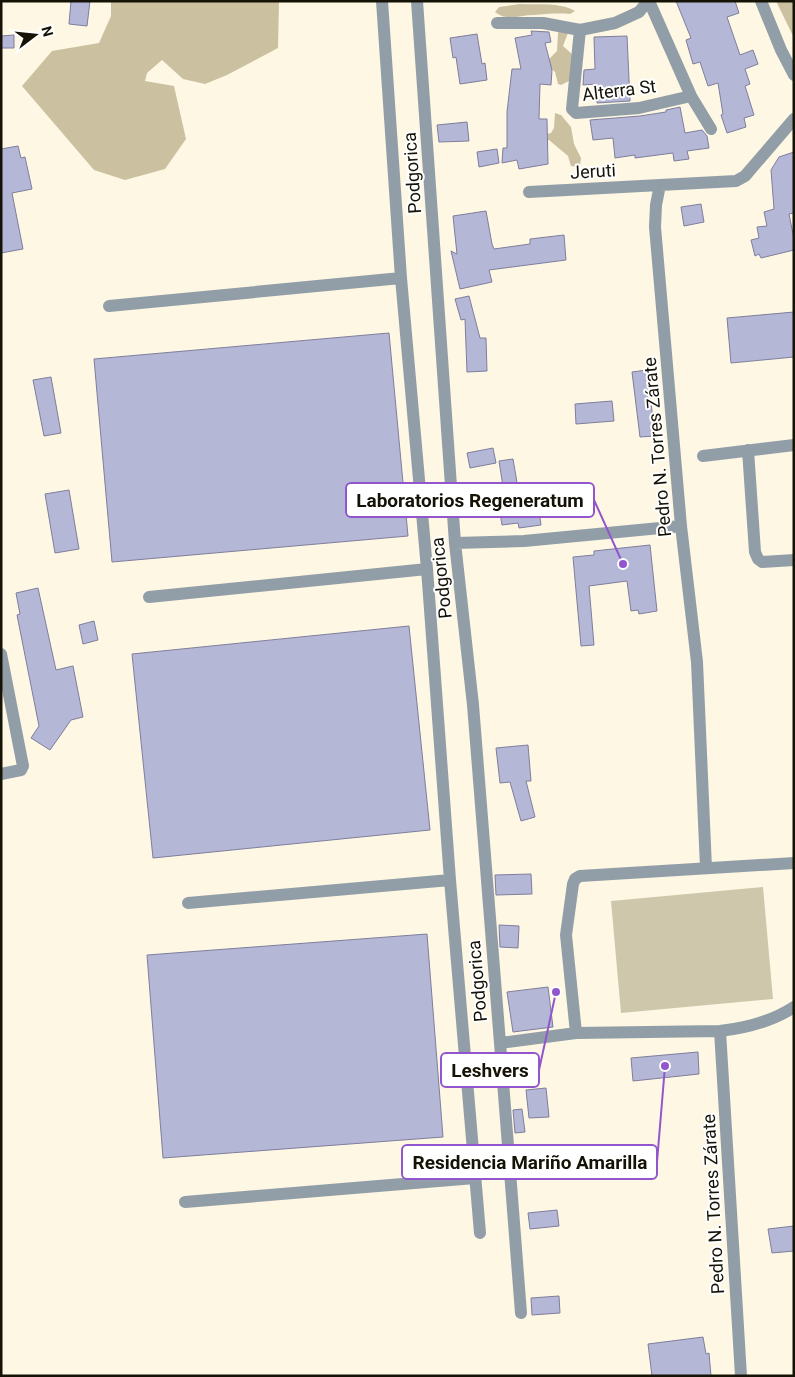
<svg xmlns="http://www.w3.org/2000/svg" width="795" height="1377" font-family="Roboto,sans-serif">
	<style>
		.green { fill: #cfc7ab }
		.forest { fill: #cbc1a1 }
		.building { fill: #b5b7d7; stroke: #7e7e9d }
		.lines { fill: none; stroke-linecap: round; stroke-linejoin: round }
		.minor { stroke: #929ea7; stroke-width: 12 }
		.labels { text-anchor: middle; dominant-baseline: central; stroke-width: 4; stroke-linejoin: round; paint-order: stroke }
		.street-label { font-size: 18px; fill: #151206; stroke: #fff }
		.leader { fill: none; stroke: #9156cd; stroke-width: 2 }
		.callout-dot { fill: #9156cd; stroke: #fff; stroke-width: 2 }
		.callout { fill: #fff; stroke: #9156cd; stroke-width: 2 }
		.callout-label { font-size: 19px; text-anchor: middle; font-weight: bold; fill: #151206 }
	</style>
	<rect width="100%" height="100%" fill="#fef7e3"/>
	<path class="green" d="M 763,887 L 773,999 L 621,1013 L 611,901 Z"/>
	<path class="forest" d="M 111,1 L 279,1 L 278,48 L 227,75 L 205,84 L 183,79 L 162,60 L 147,73 L 145,81 L 174,86 L 186,139 L 165,169 L 125,180 L 94,170 L 22,86 L 52,51 L 99,43 L 111,16 Z
		M 776,1 L 794,1 L 794,38 Z
		M 520,4 C 537,5 560,2 575,11 L 570,14 C 558,13 545,14 534,15 C 519,15 507,22 495,12 L 499,7 Z
		M 560,30 L 568,33 L 563,46 L 574,56 L 571,80 L 561,85 L 558,84 L 555,72 L 550,67 L 547,61 L 557,51 L 558,33 Z
		M 555,113 L 561,115 L 571,127 L 574,144 L 581,158 L 580,166 L 577,167 L 571,166 L 568,156 L 549,140 L 545,140 L 547,134 L 551,133 L 554,128 Z"/>
	<path class="building" d="M 71,1 L 90,1 L 87,26 L 69,24 Z
		M 676,1 L 735,1 L 739,13 L 727,17 L 740,55 L 753,50 L 758,64 L 745,69 L 750,84 L 745,86 L 754,115 L 744,118 L 746,127 L 727,133 L 721,115 L 723,114 L 718,83 L 708,86 L 700,62 L 693,64 L 686,40 L 691,38 Z
		M 531,31 L 549,32 L 551,42 L 545,43 L 552,70 L 551,85 L 540,84 L 539,119 L 547,119 L 548,164 L 519,169 L 517,160 L 502,163 L 503,148 L 507,148 L 507,112 L 512,69 L 521,69 L 515,38 L 532,35 Z
		M 477,34 L 482,64 L 485,63 L 487,80 L 460,84 L 456,57 L 453,58 L 450,38 Z
		M 14,35 L 14,48 L 1,48 L 1,36 Z
		M 627,36 L 630,101 L 597,103 L 596,84 L 583,85 L 584,70 L 595,69 L 594,37 Z
		M 680,107 L 685,133 L 702,130 L 707,136 L 709,148 L 687,151 L 689,159 L 674,161 L 673,153 L 635,158 L 635,155 L 615,158 L 613,138 L 593,140 L 590,120 L 640,116 L 666,112 L 666,110 Z
		M 467,122 L 469,141 L 439,142 L 437,125 Z
		M 18,146 L 21,158 L 25,157 L 32,189 L 12,193 L 23,249 L 1,253 L 1,149 Z
		M 497,149 L 499,163 L 479,167 L 477,152 Z
		M 794,152 L 794,213 L 789,214 L 794,239 L 794,250 L 761,258 L 759,254 L 755,256 L 751,240 L 759,238 L 757,227 L 767,226 L 764,212 L 774,209 L 771,170 L 779,157 Z
		M 701,204 L 704,222 L 684,226 L 681,207 Z
		M 486,211 L 492,244 L 494,249 L 530,244 L 530,239 L 564,235 L 566,260 L 489,270 L 492,282 L 460,289 L 451,251 L 457,254 L 453,216 Z
		M 469,296 L 480,338 L 486,338 L 487,371 L 467,372 L 465,319 L 461,320 L 455,299 Z
		M 794,312 L 794,357 L 731,363 L 727,318 Z
		M 389,333 L 408,536 L 112,562 L 94,359 Z
		M 647,370 L 655,436 L 640,437 L 632,372 Z
		M 51,377 L 61,433 L 44,436 L 33,380 Z
		M 612,401 L 614,421 L 576,424 L 575,404 Z
		M 493,448 L 496,463 L 470,468 L 467,453 Z
		M 513,459 L 521,506 L 538,503 L 541,525 L 519,528 L 518,523 L 502,525 L 497,494 L 504,493 L 499,461 Z
		M 69,490 L 79,549 L 55,553 L 45,494 Z
		M 650,545 L 657,611 L 639,614 L 638,610 L 631,611 L 627,581 L 589,586 L 594,645 L 581,646 L 573,557 L 594,555 L 594,551 Z
		M 38,588 L 56,670 L 73,666 L 83,717 L 71,720 L 50,750 L 31,738 L 39,726 L 17,615 L 20,614 L 16,593 Z
		M 94,621 L 98,640 L 83,644 L 79,625 Z
		M 409,626 L 430,830 L 153,858 L 132,654 Z
		M 528,745 L 531,781 L 526,781 L 535,817 L 521,821 L 510,782 L 500,783 L 496,748 Z
		M 531,874 L 532,894 L 496,895 L 495,875 Z
		M 499,925 L 519,926 L 518,948 L 500,947 Z
		M 427,934 L 443,1137 L 163,1158 L 147,955 Z
		M 548,987 L 553,1027 L 513,1032 L 507,992 Z
		M 698,1052 L 699,1074 L 633,1081 L 631,1058 Z
		M 546,1088 L 549,1117 L 529,1118 L 526,1090 Z
		M 522,1109 L 525,1132 L 515,1133 L 513,1110 Z
		M 557,1210 L 559,1226 L 530,1229 L 528,1213 Z
		M 794,1226 L 794,1251 L 772,1253 L 768,1229 Z
		M 559,1296 L 560,1313 L 532,1315 L 531,1298 Z
		M 703,1337 L 706,1354 L 709,1353 L 711,1376 L 652,1376 L 648,1344 Z"/>
	<g class="lines">
		<path class="minor" d="M 417,1 L 455,543 L 473,705 L 500,1043 L 576,1033
			M 649,1 L 691,96 L 711,129
			M 761,1 L 781,50 L 794,75
			M 497,23 L 543,23 L 580,30 L 615,23 L 639,12 L 648,1
			M 580,30 L 572,109 L 576,113 L 639,108 L 691,96
			M 529,192 L 660,185
			M 109,306 L 401,278
			M 748,450 L 755,552 L 758,559 L 762,562 L 794,560
			M 703,456 L 794,445
			M 455,543 L 524,541 L 681,526
			M 149,597 L 427,569
			M 1,654 L 23,766 L 21,770 L 1,774
			M 794,863 L 580,876 L 575,879 L 573,884 L 566,935 L 576,1033 L 720,1031 C 747,1028 771,1022 794,1007
			M 706,868 L 697,662 L 681,526 L 655,227 L 656,205 L 660,185 L 736,181 L 745,176 L 794,119
			M 450,880 L 480,1233
			M 188,903 L 450,880 L 427,569 L 401,278 L 382,1
			M 720,1031 L 741,1376
			M 500,1043 L 521,1313
			M 185,1202 L 475,1178"/>
	</g>
	<g class="labels">
		<g class="street-label">
			<text transform="translate(619 90) rotate(-7)">Alterra St</text>
			<text transform="translate(593 171) rotate(-3)">Jeruti</text>
			<text transform="translate(412 173) rotate(-94)">Podgorica</text>
			<text transform="translate(657 447) rotate(-95)">Pedro N. Torres Zárate</text>
			<text transform="translate(441 578) rotate(-96)">Podgorica</text>
			<text transform="translate(477 981) rotate(-95)">Podgorica</text>
			<text transform="translate(713 1204) rotate(-93)">Pedro N. Torres Zárate</text>
		</g>
	</g>
	<path class="leader" d="M623 564L594 500M556 992L539 1070M665 1066L657 1162"/>
	<g class="callout-dot">
		<circle cx="623" cy="564" r="5"/>
		<circle cx="556" cy="992" r="5"/>
		<circle cx="665" cy="1066" r="5"/>
	</g>
	<g class="callout">
		<rect x="346" y="483" width="248" height="34" rx="5"/>
		<rect x="441" y="1053" width="98" height="34" rx="5"/>
		<rect x="402" y="1145" width="255" height="34" rx="5"/>
	</g>
	<g class="callout-label">
		<text x="470" y="507">Laboratorios Regeneratum</text>
		<text x="490" y="1077">Leshvers</text>
		<text x="530" y="1169">Residencia Mariño Amarilla</text>
	</g>
	<rect width="795" height="1377" fill="none" stroke="#151206" stroke-width="5"/>
	<g transform="translate(35 35) rotate(74)" stroke="#ffffff" stroke-width="4" paint-order="stroke">
	<path d="M0-4L9 19L0 12L-9 19Z" fill="#151206"/>
	<text y="-8" font-size="14" font-weight="bold" text-anchor="middle" fill="#151206">N</text>
	</g>
</svg>
